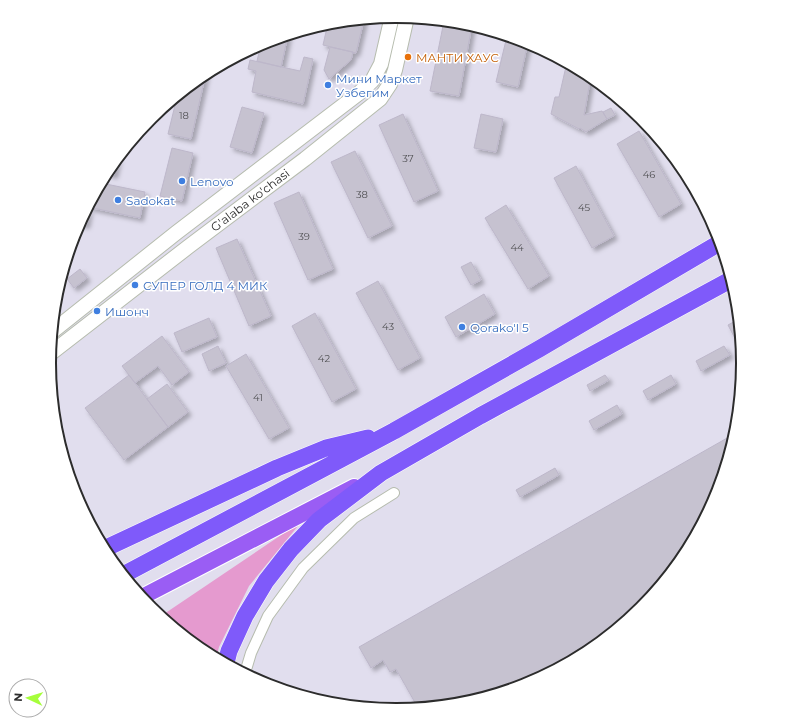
<svg xmlns="http://www.w3.org/2000/svg" width="793" height="726" font-family="Montserrat,sans-serif">
	<style>
		.green { fill: #e59acf }
		.building { fill: #c6c2d0; stroke: #bdb7ca; filter: url(#shadow) }
		.lines { fill: none; stroke-linecap: round; stroke-linejoin: round }
		.minor-casing { stroke: #b6bcae; stroke-width: 12 }
		.secondary-casing { stroke: #b6bcae; stroke-width: 16 }
		.primary-casing { stroke: #fff; stroke-width: 18 }
		.trunk-casing { stroke: #fff; stroke-width: 18 }
		.minor { stroke: #fff; stroke-width: 10 }
		.secondary { stroke: #fff; stroke-width: 14 }
		.primary { stroke: #9a5df4; stroke-width: 16 }
		.trunk { stroke: #7f5afa; stroke-width: 17 }
		.food-dot { fill: #e8710a; stroke: #fff; stroke-width: 1.5 }
		.shop-dot { fill: #3f7fe0; stroke: #fff; stroke-width: 1.5 }
		.labels { text-anchor: middle; dominant-baseline: central; stroke-width: 3; stroke-linejoin: round; paint-order: stroke }
		.number-label { font-size: 10px; fill: #525255 }
		.food-label { font-size: 12px; fill: #c56008; stroke: #fff; text-anchor: start }
		.shop-label { font-size: 12px; fill: #366cbe; stroke: #fff; text-anchor: start }
		.street-label { font-size: 12px; fill: #2c2c2c; stroke: #fff }
		.rim { fill: none; stroke: #2c2c2c; stroke-width: 2 }
	</style>
	<defs>
		<filter id="shadow"><feDropShadow dx="3.5" dy="3.5" stdDeviation="2" flood-color="#0004"/></filter>
	</defs>
	<rect width="100%" height="100%" fill="#e1deee"/>
	<path class="green" d="M 302,521 L 249,586 L 219,647 L 216,658 L 204,651 L 161,616 Z"/>
	<path class="building" d="M 360,20 L 364,20 L 356,53 L 323,45 L 328,23 Z
		M 444,21 L 464,23 L 472,25 L 459,96 L 430,91 Z
		M 288,35 L 281,67 L 257,61 L 261,44 Z
		M 507,36 L 528,42 L 518,87 L 496,82 Z
		M 330,47 L 353,52 L 351,60 L 329,79 L 324,70 Z
		M 304,57 L 313,59 L 303,104 L 252,92 L 256,71 L 248,69 L 250,60 L 300,71 Z
		M 567,62 L 591,76 L 584,115 L 602,111 L 607,119 L 586,132 L 580,128 L 579,129 L 551,114 L 555,97 L 559,97 Z
		M 206,73 L 191,139 L 168,134 L 177,97 Z
		M 242,107 L 264,113 L 252,153 L 230,147 Z
		M 611,108 L 615,115 L 607,119 L 603,112 Z
		M 403,114 L 438,191 L 414,202 L 379,125 Z
		M 481,114 L 503,119 L 496,152 L 474,148 Z
		M 639,131 L 681,204 L 659,217 L 617,144 Z
		M 172,148 L 193,153 L 182,201 L 160,196 Z
		M 355,151 L 392,226 L 368,238 L 331,162 Z
		M 118,158 L 114,175 L 106,173 L 108,170 Z
		M 576,166 L 614,236 L 592,248 L 554,178 Z
		M 101,183 L 145,192 L 140,218 L 88,207 Z
		M 299,192 L 333,269 L 308,280 L 274,203 Z
		M 506,205 L 549,276 L 528,289 L 485,218 Z
		M 87,210 L 89,210 L 86,225 L 79,224 Z
		M 237,239 L 271,316 L 249,326 L 216,248 Z
		M 471,262 L 481,280 L 471,285 L 461,267 Z
		M 80,269 L 87,278 L 74,288 L 67,279 Z
		M 378,281 L 420,358 L 398,370 L 356,293 Z
		M 484,294 L 495,314 L 456,337 L 445,317 Z
		M 315,313 L 356,389 L 332,402 L 292,326 Z
		M 209,318 L 217,337 L 182,352 L 174,333 Z
		M 739,319 L 742,347 L 740,348 L 728,325 Z
		M 162,336 L 189,372 L 172,385 L 158,366 L 135,383 L 122,366 Z
		M 218,346 L 226,363 L 209,371 L 202,354 Z
		M 724,346 L 730,355 L 701,371 L 696,361 Z
		M 246,354 L 289,428 L 269,439 L 226,366 Z
		M 129,375 L 168,427 L 124,460 L 85,408 Z
		M 605,375 L 609,380 L 590,391 L 587,385 Z
		M 671,375 L 676,384 L 648,400 L 643,391 Z
		M 167,384 L 188,412 L 168,427 L 147,399 Z
		M 617,405 L 622,414 L 594,430 L 589,421 Z
		M 736,433 L 717,496 L 685,556 L 642,609 L 589,652 L 529,684 L 464,703 L 418,708 L 396,669 L 390,672 L 383,660 L 371,668 L 359,647 Z
		M 555,468 L 559,475 L 520,497 L 516,490 Z"/>
	<g class="lines">
		<g class="minor-casing">
			<path id="minor" d="M 245,673 L 251,653 L 268,616 L 303,568 L 354,518 L 394,493"/>
		</g>
		<g class="secondary-casing">
			<path id="secondary" d="M 53,331 L 176,233 L 358,94 L 372,81 L 381,64 L 392,16
				M 50,354 L 188,247 L 305,159 L 380,99 L 390,84 L 395,70 L 407,17"/>
		</g>
		<g class="primary-casing">
			<path id="primary" d="M 142,597 L 354,487"/>
		</g>
		<g class="trunk-casing">
			<path id="trunk" d="M 104,549 L 277,468 L 326,448 L 368,438
				M 123,575 L 394,431 L 539,349 L 721,242
				M 226,663 L 229,651 L 245,616 L 266,581 L 291,549 L 319,520 L 381,473 L 480,416 L 732,279"/>
		</g>
		<use href="#minor" class="minor"/>
		<use href="#secondary" class="secondary"/>
		<use href="#primary" class="primary"/>
		<use href="#trunk" class="trunk"/>
	</g>
	<circle class="food-dot" cx="408" cy="57" r="4"/>
	<g class="shop-dot">
		<circle cx="328" cy="85" r="4"/>
		<circle cx="182" cy="181" r="4"/>
		<circle cx="118" cy="200" r="4"/>
		<circle cx="135" cy="285" r="4"/>
		<circle cx="97" cy="311" r="4"/>
		<circle cx="462" cy="327" r="4"/>
	</g>
	<g class="labels">
		<g class="number-label">
			<text x="184" y="115">18</text>
			<text x="408" y="158">37</text>
			<text x="649" y="174">46</text>
			<text x="362" y="194">38</text>
			<text x="584" y="207">45</text>
			<text x="304" y="236">39</text>
			<text x="517" y="247">44</text>
			<text x="388" y="326">43</text>
			<text x="324" y="358">42</text>
			<text x="258" y="397">41</text>
		</g>
		<g class="food-label">
			<text x="416" y="57">МАНТИ ХАУС</text>
		</g>
		<g class="shop-label">
			<text x="336" y="78">Мини Маркет<tspan x="336" dy="14">Узбегим</tspan></text>
			<text x="190" y="181">Lenovo</text>
			<text x="126" y="200">Sadokat</text>
			<text x="143" y="285">СУПЕР ГОЛД 4 МИК</text>
			<text x="105" y="311">Ишонч</text>
			<text x="470" y="327">Qorako'l 5</text>
		</g>
		<g class="street-label">
			<text transform="translate(250 200) rotate(-37)">G'alaba ko'chasi</text>
		</g>
	</g>
	<path d="M0 0H793V726H0ZM56 363a340 340 0 1 1 680 0a340 340 0 1 1-680 0Z" fill="#fff" fill-rule="evenodd"/>
	<path class="rim" d="M56 363a340 340 0 1 1 680 0a340 340 0 1 1-680 0Z"/>
	<g transform="translate(28 698) rotate(274)"><circle r="19" fill="#ffffff" stroke="#ababab"/>
	<path d="M0-3L7 15L0 10L-7 15Z" fill="#a6fe3b"/>
	<text y="-6" font-size="11" font-weight="bold" text-anchor="middle" fill="#2c2c2c">N</text>
	</g>
</svg>
